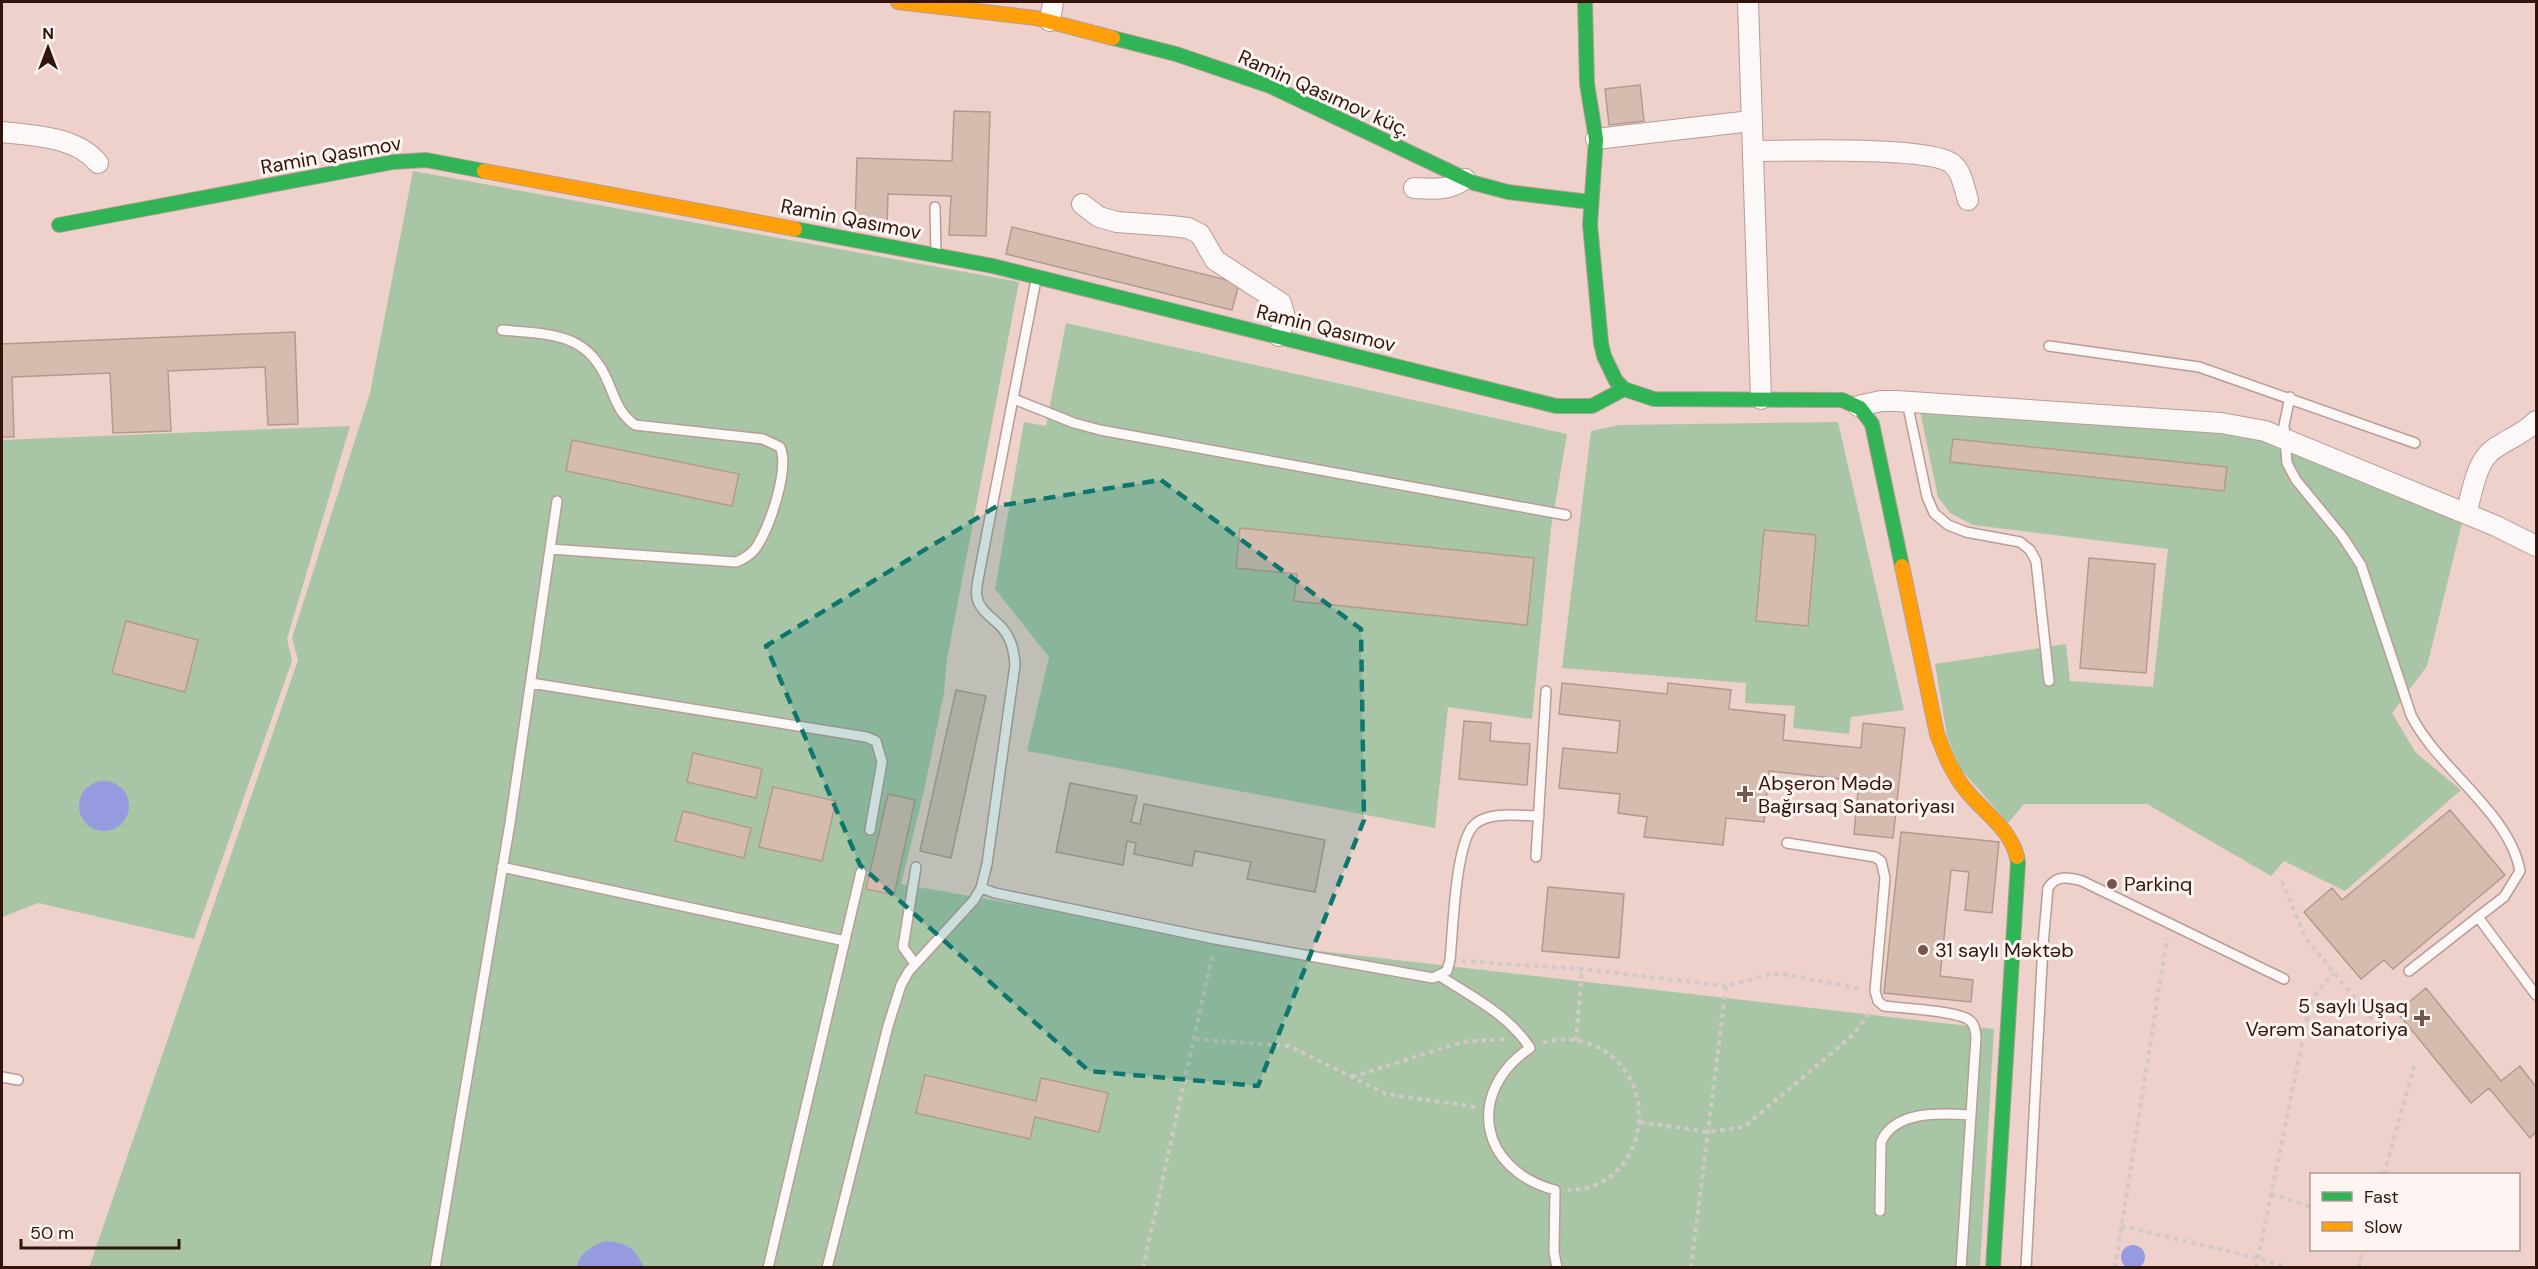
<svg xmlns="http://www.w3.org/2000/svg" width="2538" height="1269" font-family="'DM Sans',sans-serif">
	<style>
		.green { fill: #a8c6a6 }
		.water { fill: #969be0 }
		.building { fill: #d6bcaf; stroke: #b49a8e; stroke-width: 1.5 }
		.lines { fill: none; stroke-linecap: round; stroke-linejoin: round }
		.lane-casing { stroke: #b89c96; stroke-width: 12 }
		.street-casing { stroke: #b89c96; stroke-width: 22 }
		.fast-casing { stroke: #b89c96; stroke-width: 16 }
		.slow-casing { stroke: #b89c96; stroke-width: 16 }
		.path { stroke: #d2c8c7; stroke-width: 4; stroke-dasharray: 4.5 4.5; stroke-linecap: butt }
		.lane { stroke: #fcf8f7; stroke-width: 9 }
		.street { stroke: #fcf8f7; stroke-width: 20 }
		.fast { stroke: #30b455; stroke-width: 14 }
		.slow { stroke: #ff9f0a; stroke-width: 14 }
		.marked { fill: #0f766e; fill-opacity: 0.2; stroke: #0f766e; stroke-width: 4.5; stroke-dasharray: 12 8; stroke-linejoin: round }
		.poi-dot { fill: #74564f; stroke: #fef4f2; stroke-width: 2 }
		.labels { text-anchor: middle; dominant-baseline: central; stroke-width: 6; stroke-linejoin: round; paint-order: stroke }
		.street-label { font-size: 20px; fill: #33140d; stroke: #fef4f2 }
		.poi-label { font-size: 20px; fill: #33140d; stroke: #fef4f2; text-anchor: start }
	</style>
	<rect width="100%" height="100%" fill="#edd1ca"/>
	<path class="green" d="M 413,171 L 1019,282 L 947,659 L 944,693 L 924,791 L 901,884 L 1215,939 L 1994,1029 L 1980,1267 L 89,1268 L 298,660 L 292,638 L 370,393 Z
		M 1066,323 L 1567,434 L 1551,528 L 1532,719 L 1448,707 L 1435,828 L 1027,751 L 1049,657 L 995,589 L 1024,422 L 1046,426 Z
		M 1920,411 L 2251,435 L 2462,523 L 2427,666 L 2392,713 L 2416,753 L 2461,790 L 2345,891 L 2284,861 L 2271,876 L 2147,804 L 2024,804 L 2008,823 L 1960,768 L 1947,736 L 1935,664 L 2066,644 L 2070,681 L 2153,687 L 2168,549 L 1973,525 L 1950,513 L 1938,497 Z
		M 1838,422 L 1904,710 L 1851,717 L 1849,734 L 1793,728 L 1795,706 L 1745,703 L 1746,683 L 1562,668 L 1591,431 L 1619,425 Z
		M 350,426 L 287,639 L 292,661 L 194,939 L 38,903 L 2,917 L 2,440 Z"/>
	<path class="water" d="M79 806a25 25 0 1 1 50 0a25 25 0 1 1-50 0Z
		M 605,1241 C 627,1243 634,1247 644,1267 L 577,1267 C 579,1253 592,1246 605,1241 Z
		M2121 1257a12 12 0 1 1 24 0a12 12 0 1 1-24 0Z"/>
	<path class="building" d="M 1640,85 L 1644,121 L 1609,125 L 1605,89 Z
		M 954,111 L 990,112 L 986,236 L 949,235 L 951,196 L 888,194 L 887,226 L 855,225 L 857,158 L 952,161 Z
		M 1012,227 L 1239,283 L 1232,310 L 1006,254 Z
		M 295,332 L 298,424 L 268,425 L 265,367 L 168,371 L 171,431 L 113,433 L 110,373 L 12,377 L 14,437 L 2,437 L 2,344 Z
		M 1953,439 L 2227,467 L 2224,491 L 1950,462 Z
		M 572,440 L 739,474 L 732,506 L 566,471 Z
		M 1240,528 L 1534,558 L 1527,625 L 1294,601 L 1297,574 L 1236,568 Z
		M 1764,530 L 1816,535 L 1808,626 L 1756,621 Z
		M 2089,558 L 2155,564 L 2146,673 L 2080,668 Z
		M 126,621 L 198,640 L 185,692 L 112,673 Z
		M 1562,683 L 1667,694 L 1668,683 L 1731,690 L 1729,709 L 1785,715 L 1783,740 L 1861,748 L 1863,723 L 1905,728 L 1893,838 L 1854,834 L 1859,781 L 1769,771 L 1764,822 L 1726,818 L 1723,845 L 1644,837 L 1647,817 L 1618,813 L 1620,794 L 1559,788 L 1563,748 L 1617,753 L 1620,721 L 1559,714 Z
		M 956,690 L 986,696 L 951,858 L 920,851 Z
		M 1464,721 L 1491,723 L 1490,741 L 1530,744 L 1527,785 L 1459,779 Z
		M 693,753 L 762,769 L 756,798 L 687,782 Z
		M 1070,783 L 1137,796 L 1131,822 L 1140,824 L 1144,804 L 1325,840 L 1315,892 L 1247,879 L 1251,862 L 1195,851 L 1192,866 L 1134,854 L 1136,843 L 1127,841 L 1123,865 L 1056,852 Z
		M 773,787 L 836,801 L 822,861 L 759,847 Z
		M 888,794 L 915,800 L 894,895 L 866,889 Z
		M 2450,810 L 2505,875 L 2393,969 L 2384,960 L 2361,979 L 2304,912 L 2332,888 L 2342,900 Z
		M 683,811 L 751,828 L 744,858 L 675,841 Z
		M 1901,832 L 1999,842 L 1992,913 L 1965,910 L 1969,872 L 1951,870 L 1940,976 L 1973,980 L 1971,1002 L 1884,993 Z
		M 1548,887 L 1624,894 L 1619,958 L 1542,951 Z
		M 2426,988 L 2501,1081 L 2520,1066 L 2536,1087 L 2536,1132 L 2530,1138 L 2489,1088 L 2471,1103 L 2397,1012 Z
		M 925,1075 L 1036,1101 L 1041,1078 L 1108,1093 L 1099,1132 L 1035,1117 L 1030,1139 L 916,1113 Z"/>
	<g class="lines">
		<g class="lane-casing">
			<path id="lane" d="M 935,207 L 936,253
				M 502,330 C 550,335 587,331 608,382 C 616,401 619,413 635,425 L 763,439 L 780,447 C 790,469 769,530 755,549 C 749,556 744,559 736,562 L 550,549
				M 2049,346 L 2199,367 L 2415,443
				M 2290,397 L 2284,425 L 2287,463 L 2296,480 L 2342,536 L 2361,565 L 2411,715 C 2437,768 2510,813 2520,871 L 2504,897 L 2478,917 L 2536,995
				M 1014,399 L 1074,423 L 1100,430 L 1566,515
				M 1907,402 L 1927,497 L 1934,513 L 1948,525 L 1966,532 L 2020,542 L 2030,550 L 2036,561 L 2049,681
				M 531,683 L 866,737 L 876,741 L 882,762 L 870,830
				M 1787,843 L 1875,857 L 1881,861 L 1885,878 L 1875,991 L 1878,1001 L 1884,1006 C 1901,1008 1958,1011 1969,1020 C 1975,1024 1975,1030 1976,1037 L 1961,1268
				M 1536,857 L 1546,691
				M 502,867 L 845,941
				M 981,888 L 995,893 L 1215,939 L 1433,978 L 1447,971 L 1450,960 C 1453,932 1455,841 1475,824 C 1491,811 1520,816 1539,816
				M 915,964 L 903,947 L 916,867
				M 2409,971 L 2478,917
				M 1440,976 C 1472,997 1509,1015 1530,1048 C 1465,1092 1479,1170 1555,1190 L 1554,1252 L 1557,1268
				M 2,1077 L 18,1080
				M 1880,1211 L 1881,1142 C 1895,1110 1941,1113 1970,1115
				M 435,1268 L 510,823 L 557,501
				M 768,1268 L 861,872
				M 827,1268 L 888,1026 L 901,985 L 909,971 L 974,900 L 981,888 L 987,864 L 1015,665 C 1014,652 1012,640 1003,629 C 995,619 979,611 977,597 C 975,589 979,577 980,569 L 1036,280
				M 2026,1268 L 2043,945 L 2048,888 C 2056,875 2068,877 2082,881 L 2284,979"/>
		</g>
		<g class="street-casing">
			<path id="street" d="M 1748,2 L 1761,399
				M 1050,21 L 1053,2
				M 2,132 C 35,136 75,136 98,163
				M 1596,139 L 1751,121
				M 1753,151 C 1788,151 1928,146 1951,163 C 1962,170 1964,188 1968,200
				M 1414,188 C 1433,189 1449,191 1465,179
				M 1082,204 L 1099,217 L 1117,222 L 1171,226 L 1188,228 L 1200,234 L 1215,260 L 1281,303 L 1285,317 L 1279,336
				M 1858,406 L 1881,401 L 1896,401 L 2221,423 L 2265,431 L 2496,526 L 2536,546
				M 2466,513 C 2472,495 2475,466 2490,452 C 2504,440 2523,435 2536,421"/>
		</g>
		<g class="fast-casing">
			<path id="fast" d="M 1585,2 L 1587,84 L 1596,139 L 1590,224 L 1601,343 L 1604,356 L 1616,381 L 1624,389 L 1654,399 L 1842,400 L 1860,408 L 1872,424 L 1902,566
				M 1113,38 L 1176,54 L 1270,86 L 1474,183 L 1508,192 L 1590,202
				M 59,225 L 393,162 L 426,160 L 484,171
				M 795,229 L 993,266 L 1556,406 L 1592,406 L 1624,389
				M 1993,1268 L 2018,863 L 2017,857"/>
		</g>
		<g class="slow-casing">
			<path id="slow" d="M 898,2 L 1036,18 L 1113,38
				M 484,171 L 795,229
				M 1902,566 L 1937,734 C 1944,753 1952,773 1965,789 C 1982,811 2010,828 2017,857"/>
		</g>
		<path class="path" d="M 2282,881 L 2305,937 L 2378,1027
			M 1462,961 L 1582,969 L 1726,986 L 1770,974 L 1784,974 L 1861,989
			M 1195,1039 L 1289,1046 L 1386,1094 L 1476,1107
			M 1576,1041 L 1582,969
			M 1543,1043 C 1559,1037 1578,1039 1593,1045 C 1666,1076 1648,1190 1568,1190
			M 1352,1077 L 1462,1042 L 1504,1039
			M 1640,1122 L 1708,1132 L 1744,1127 L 1853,1035 L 1869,1013
			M 2384,1174 L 2415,1063
			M 2271,1194 L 2312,1207
			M 2121,1226 L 2258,1258 L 2288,1268
			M 1143,1268 L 1213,952
			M 1691,1268 L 1726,986
			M 2115,1268 L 2167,938
			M 2256,1268 L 2310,1004 L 2321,987 L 2333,974
			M 2358,1268 L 2363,1250"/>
		<use href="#lane" class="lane"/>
		<use href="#street" class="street"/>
		<use href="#fast" class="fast"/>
		<use href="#slow" class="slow"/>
	</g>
	<path class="marked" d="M 1161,480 L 1361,629 L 1364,820 L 1258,1086 L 1089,1071 L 860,865 L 766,646 L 997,506 Z"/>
	<g class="poi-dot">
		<path d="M1742 785h6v6h6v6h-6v6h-6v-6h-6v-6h6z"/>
		<circle cx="2112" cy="884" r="6"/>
		<circle cx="1923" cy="950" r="6"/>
		<path d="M2419 1009h6v6h6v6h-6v6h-6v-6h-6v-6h6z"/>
	</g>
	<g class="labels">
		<g class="street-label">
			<text transform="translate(1324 93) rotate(24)">Ramin Qasımov küç.</text>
			<text transform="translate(331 155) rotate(-10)">Ramin Qasımov</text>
			<text transform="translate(851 219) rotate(11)">Ramin Qasımov</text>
			<text transform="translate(1326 328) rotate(14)">Ramin Qasımov</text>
		</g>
		<g class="poi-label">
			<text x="1758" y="783">Abşeron Mədə<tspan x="1758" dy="23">Bağırsaq Sanatoriyası</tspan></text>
			<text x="2124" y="884">Parkinq</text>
			<text x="1935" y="950">31 saylı Məktəb</text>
			<text x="2408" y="1006" text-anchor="end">5 saylı Uşaq<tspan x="2408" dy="23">Vərəm Sanatoriya</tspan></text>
		</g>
	</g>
	<rect width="2538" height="1269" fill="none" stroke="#33140d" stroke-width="6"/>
	<rect x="2310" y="1173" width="210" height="78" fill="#fef4f2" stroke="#ad9a96" stroke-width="1.5"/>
	<rect x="2322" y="1192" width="30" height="9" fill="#30b455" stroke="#ad9a96" stroke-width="1.5"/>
	<text x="2364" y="1203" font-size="18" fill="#33140d">Fast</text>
	<rect x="2322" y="1222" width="30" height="9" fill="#ff9f0a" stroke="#ad9a96" stroke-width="1.5"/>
	<text x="2364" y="1233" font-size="18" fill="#33140d">Slow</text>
	<g transform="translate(48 48)" stroke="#fef4f2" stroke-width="4.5" paint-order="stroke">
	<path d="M0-4.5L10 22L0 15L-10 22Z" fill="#33140d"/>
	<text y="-9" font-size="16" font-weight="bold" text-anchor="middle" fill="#33140d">N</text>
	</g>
	<path d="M21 1239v9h158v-9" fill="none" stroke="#33140d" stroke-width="3"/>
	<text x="30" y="1239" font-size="18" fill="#33140d" stroke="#fef4f2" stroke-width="4.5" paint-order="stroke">50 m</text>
</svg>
